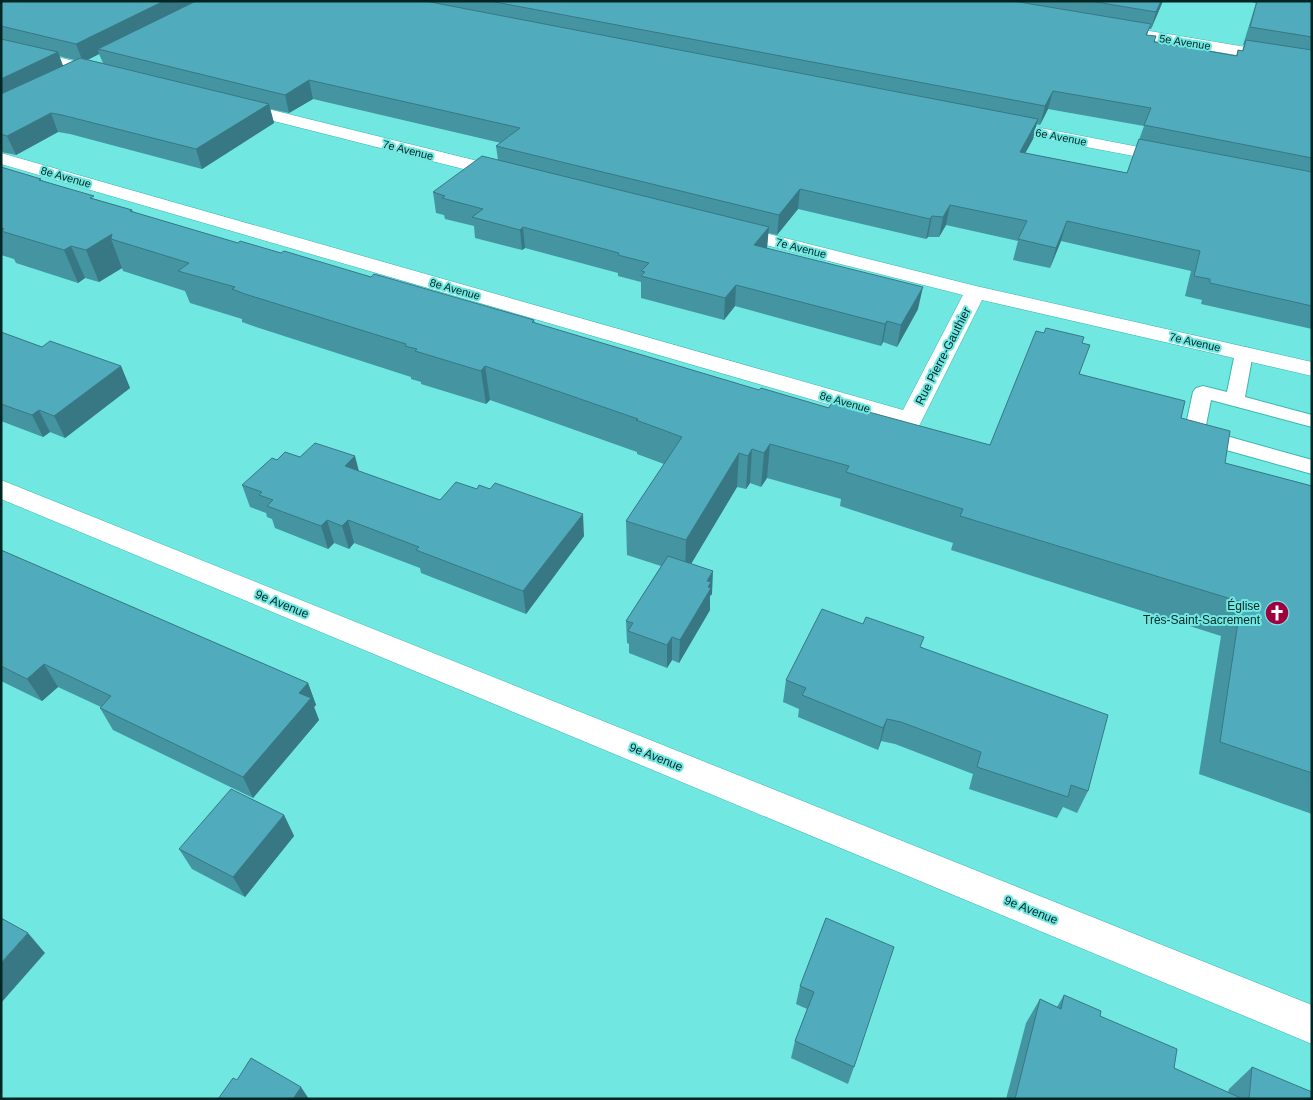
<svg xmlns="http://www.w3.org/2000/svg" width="1313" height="1100" font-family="Arial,sans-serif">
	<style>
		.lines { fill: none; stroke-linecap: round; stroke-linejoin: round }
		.lane-casing { stroke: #3ab7b2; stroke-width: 2 }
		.street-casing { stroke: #3ab7b2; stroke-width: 1 }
		.lane { fill: #fff; fill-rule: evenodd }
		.street { fill: #fff; fill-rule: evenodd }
		.wall { fill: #4594a2; fill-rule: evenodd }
		.shaded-wall { fill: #387884 }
		.building { fill: #50acbc; stroke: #387884 }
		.labels { text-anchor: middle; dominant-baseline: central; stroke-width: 4; stroke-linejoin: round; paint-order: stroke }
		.far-street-label { font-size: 11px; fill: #002624; stroke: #71e7e1 }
		.street-label { font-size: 12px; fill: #002624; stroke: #71e7e1 }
		.poi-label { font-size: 12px; fill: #002624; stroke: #71e7e1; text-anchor: end }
	</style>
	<rect width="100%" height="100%" fill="#71e7e1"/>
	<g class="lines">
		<g class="lane-casing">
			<path id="lane" d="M 1244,347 L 1251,349 L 1253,353 L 1245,397 L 1312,415 L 1312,427 L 1211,400 L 1205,430 L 1312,460 L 1312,474 L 1187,439 L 1184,434 L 1193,392 L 1196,388 L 1203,386 L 1227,392 L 1235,353 L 1237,349 Z"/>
		</g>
		<g class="street-casing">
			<path id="street" d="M 1119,26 L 1312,58 L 1312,68 L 1114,34 L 1111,31 L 1114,28 Z
				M 1,43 L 110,70 L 112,73 L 110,76 L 104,78 L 1,53 Z
				M 236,101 L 514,170 L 516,174 L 514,178 L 507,180 L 230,110 L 228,106 L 230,102 Z
				M 999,120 L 1170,153 L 1176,154 L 1179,158 L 1176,162 L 1170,163 L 993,129 L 990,125 L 993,121 Z
				M 1,153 L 903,410 L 963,295 L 726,235 L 723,231 L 726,227 L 733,225 L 976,286 L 1312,362 L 1312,376 L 982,300 L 919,426 L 910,428 L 1,164 Z
				M 1,480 L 1312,1005 L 1312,1044 L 1,499 Z"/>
		</g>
		<use href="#lane" class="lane"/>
		<use href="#street" class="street"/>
	</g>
	<path class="wall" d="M 1,1 L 1163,1 L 1151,29 L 1149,29 L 1147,35 L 1155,42 L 1236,56 L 1238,50 L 1242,51 L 1244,45 L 1243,45 L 1256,3 L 1246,1 L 1312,1 L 1312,329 L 1201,304 L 1202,300 L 1185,296 L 1191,271 L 1061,241 L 1050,268 L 1013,260 L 1018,241 L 946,225 L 939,237 L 928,237 L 926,239 L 798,209 L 777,235 L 768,233 L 767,248 L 918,309 L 897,347 L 883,342 L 881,346 L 735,306 L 724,320 L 641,298 L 641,282 L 618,276 L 618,273 L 525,248 L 522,250 L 475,238 L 474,226 L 445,219 L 444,215 L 436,213 L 433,192 L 498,160 L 496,146 L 501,143 L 313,99 L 289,113 L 270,109 L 274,123 L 202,169 L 70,134 L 58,132 L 16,155 L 1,152 ZM 99,54 L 103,63 L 88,60 ZM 59,56 L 66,58 L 75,60 L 63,66 ZM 1048,109 L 1144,126 L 1127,173 L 1025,153 L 1033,139 L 1036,124 L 1040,125 Z
		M 1,167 L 41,179 L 41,180 L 95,199 L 132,210 L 133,212 L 238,243 L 281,253 L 371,277 L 534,320 L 535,323 L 759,390 L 829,408 L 990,445 L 1082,343 L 1080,374 L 1181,418 L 1225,463 L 1312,486 L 1312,814 L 1199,774 L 1221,636 L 951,550 L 953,543 L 840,506 L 841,499 L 767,478 L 761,487 L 750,483 L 746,489 L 737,487 L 691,564 L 712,594 L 710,596 L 710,610 L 679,663 L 672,660 L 667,668 L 629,653 L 629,644 L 627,643 L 626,621 L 661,566 L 627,555 L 626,521 L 664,464 L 637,454 L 637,452 L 490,400 L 486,404 L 421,384 L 421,382 L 411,379 L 411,377 L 256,327 L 242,322 L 242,319 L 190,303 L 185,291 L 123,271 L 122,268 L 99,282 L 85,278 L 78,283 L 16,263 L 14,259 L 1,255 Z
		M 1,332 L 42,347 L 121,366 L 130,388 L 65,438 L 50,432 L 43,437 L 1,421 Z
		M 300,457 L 360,472 L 440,500 L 584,536 L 526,614 L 421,573 L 420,568 L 354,543 L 349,549 L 334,543 L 328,549 L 275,528 L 272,519 L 267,517 L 266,513 L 250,507 L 242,485 L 277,460 Z
		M 1,550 L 308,683 L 316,705 L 314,707 L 319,720 L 253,798 L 113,730 L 100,708 L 101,707 L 58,687 L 42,701 L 1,681 Z
		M 922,647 L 1088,791 L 1077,813 L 1063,807 L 1057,818 L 969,789 L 973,774 L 895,744 L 881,741 L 878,750 L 798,717 L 799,709 L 783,702 L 786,680 Z
		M 284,815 L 294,836 L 245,897 L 192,869 L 179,849 Z
		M 826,918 L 854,1067 L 848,1084 L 791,1058 L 795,1041 L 807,1009 L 796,1004 L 800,986 Z
		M 1064,995 L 1100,1016 L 1174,1068 L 1228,1092 L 1229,1089 L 1252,1067 L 1312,1099 L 1006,1099 L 1026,1023 L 1040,999 L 1057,1007 Z"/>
	<path class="shaded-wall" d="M 164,1 L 203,1 L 98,49 L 99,54 L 83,62 L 76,44 Z
		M 1161,1 L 1163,1 L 1151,29 L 1156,12 Z
		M 58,52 L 65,71 L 1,102 L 1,79 Z
		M 309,80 L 313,99 L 289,113 L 285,95 Z
		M 1053,91 L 1048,109 L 1040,125 L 1045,106 Z
		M 269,104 L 274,123 L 202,169 L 196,149 Z
		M 51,113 L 58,132 L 16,155 L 7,136 Z
		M 1038,119 L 1033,139 L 1015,172 L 1020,152 Z
		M 800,189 L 798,209 L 777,235 L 779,215 Z
		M 950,205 L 946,225 L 939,237 L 943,217 Z
		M 932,216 L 928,237 L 926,239 L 930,219 Z
		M 1067,221 L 1061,241 L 1050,268 L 1056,248 Z
		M 523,227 L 525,248 L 522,250 L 520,230 Z
		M 769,227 L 767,248 L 752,266 L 754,245 Z
		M 112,234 L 111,239 L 122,268 L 99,282 L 86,250 Z
		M 71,246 L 85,278 L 78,283 L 64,250 Z
		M 736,285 L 735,306 L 724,320 L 725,298 Z
		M 923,287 L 918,309 L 897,347 L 901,325 Z
		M 887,321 L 883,342 L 881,346 L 885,324 Z
		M 121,366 L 130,388 L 65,438 L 54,416 Z
		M 485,366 L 490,400 L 486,404 L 481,371 Z
		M 39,410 L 50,432 L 43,437 L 32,415 Z
		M 770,444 L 767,478 L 761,487 L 764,453 Z
		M 752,449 L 750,483 L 746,489 L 748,456 Z
		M 739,453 L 737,487 L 685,574 L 686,540 Z
		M 355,456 L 361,479 L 345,466 Z
		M 583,514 L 584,536 L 526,614 L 523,591 Z
		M 327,520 L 334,543 L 328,549 L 321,526 Z
		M 348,520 L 354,543 L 349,549 L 342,526 Z
		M 713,571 L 712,594 L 710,596 L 710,610 L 679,663 L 680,640 L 707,581 Z
		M 672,637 L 672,660 L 667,668 L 667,645 Z
		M 44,664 L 58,687 L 42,701 L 27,679 Z
		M 308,683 L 316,705 L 314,707 L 319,720 L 253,798 L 243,777 L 299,693 Z
		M 887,719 L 881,741 L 878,750 L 883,728 Z
		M 284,815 L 294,836 L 245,897 L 233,877 Z
		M 28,933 L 45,953 L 1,1003 L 1,963 Z
		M 301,1087 L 309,1099 L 293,1099 Z"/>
	<path class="building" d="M 1,1 L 164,1 L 76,44 L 1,26 Z
		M 196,1 L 425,1 L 1038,119 L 1020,152 L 1127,173 L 1139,139 L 1312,172 L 1312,306 L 1210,283 L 1210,279 L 1194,276 L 1200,251 L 1067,221 L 1056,248 L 1018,239 L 1027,221 L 950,205 L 943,217 L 932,216 L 930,219 L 800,189 L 779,215 L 496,146 L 520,128 L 309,80 L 285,95 L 98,49 Z
		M 490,1 L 1013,1 L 1151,24 L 1146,35 L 1156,36 L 1154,42 L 1237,56 L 1238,50 L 1243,51 L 1246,40 L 1312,50 L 1312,158 L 1144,125 L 1151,108 L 1053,91 L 1045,106 Z
		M 1090,1 L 1161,1 L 1156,12 Z
		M 1257,1 L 1312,1 L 1312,37 L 1250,27 Z
		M 1,39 L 58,52 L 1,79 Z
		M 80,58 L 269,104 L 196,149 L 62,115 L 51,113 L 7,136 L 1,134 L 1,94 Z
		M 482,156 L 769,227 L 754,245 L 923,287 L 901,325 L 887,321 L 885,324 L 736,285 L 725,298 L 641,276 L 645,272 L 641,271 L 649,263 L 618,255 L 619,253 L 523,227 L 520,230 L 472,217 L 483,209 L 442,198 L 445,196 L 433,192 Z
		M 1,167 L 41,179 L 39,180 L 94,196 L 90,198 L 132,210 L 130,211 L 238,243 L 240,241 L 281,253 L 284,251 L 371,277 L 374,274 L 534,320 L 532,322 L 759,390 L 761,388 L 829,408 L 832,402 L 990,445 L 1036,331 L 1044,333 L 1046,328 L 1084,337 L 1082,343 L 1090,345 L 1079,374 L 1185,401 L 1181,418 L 1230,431 L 1225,463 L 1312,486 L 1312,773 L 1220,742 L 1241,602 L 960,516 L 963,509 L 846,472 L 849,466 L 770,444 L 764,453 L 752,449 L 748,456 L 739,453 L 686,540 L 626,521 L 682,437 L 636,420 L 638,419 L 485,366 L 481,371 L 415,351 L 417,349 L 405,346 L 406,344 L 245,294 L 232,289 L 235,287 L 178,271 L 189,263 L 111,239 L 112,234 L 86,250 L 71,246 L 64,250 L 1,231 L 4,229 L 1,228 Z
		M 1,332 L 42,347 L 50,341 L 121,366 L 54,416 L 39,410 L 32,415 L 1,404 Z
		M 315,443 L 355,456 L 345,466 L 440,500 L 456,482 L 477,489 L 479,485 L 490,489 L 495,483 L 583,514 L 523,591 L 416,550 L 419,547 L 348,520 L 342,526 L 327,520 L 321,526 L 267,506 L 273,500 L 259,495 L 262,492 L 242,485 L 272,458 L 277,460 L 285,452 L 300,457 Z
		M 1,550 L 308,683 L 299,693 L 311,698 L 243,777 L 100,708 L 111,696 L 44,664 L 27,679 L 1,666 Z
		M 668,556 L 713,571 L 707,581 L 711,582 L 708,587 L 711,588 L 680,640 L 672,637 L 667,645 L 628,631 L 633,623 L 626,621 Z
		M 822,609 L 863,624 L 866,617 L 924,637 L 920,647 L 1108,715 L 1088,791 L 1071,785 L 1068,797 L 977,767 L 981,752 L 901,722 L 887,719 L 883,728 L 802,695 L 806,688 L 786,680 Z
		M 231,789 L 284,815 L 233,877 L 179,849 Z
		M 1,918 L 28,933 L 1,963 Z
		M 826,918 L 894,947 L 854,1067 L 795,1041 L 814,992 L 800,986 Z
		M 1064,995 L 1101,1011 L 1100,1016 L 1177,1049 L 1174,1068 L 1243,1099 L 1015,1099 L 1040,999 L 1061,1009 Z
		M 251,1058 L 301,1087 L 293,1099 L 218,1099 L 233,1078 L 237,1080 Z
		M 1252,1067 L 1312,1092 L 1312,1099 L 1249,1099 Z"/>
	<defs>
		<g id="church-disc" transform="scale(1.25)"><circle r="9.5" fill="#a0003d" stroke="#71e7e1"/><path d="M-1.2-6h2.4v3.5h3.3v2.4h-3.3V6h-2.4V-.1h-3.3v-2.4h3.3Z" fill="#fff"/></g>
	</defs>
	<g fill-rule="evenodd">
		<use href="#church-disc" x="1277" y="613"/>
	</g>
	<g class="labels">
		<g class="far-street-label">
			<text transform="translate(1185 42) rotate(9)">5e Avenue</text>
			<text transform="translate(1061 137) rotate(11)">6e Avenue</text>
			<text transform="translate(408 150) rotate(14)">7e Avenue</text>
			<text transform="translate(66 177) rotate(16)">8e Avenue</text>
			<text transform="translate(801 248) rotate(14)">7e Avenue</text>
			<text transform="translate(455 289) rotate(16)">8e Avenue</text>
			<text transform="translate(1195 342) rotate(13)">7e Avenue</text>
			<text transform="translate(845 402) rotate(16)">8e Avenue</text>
		</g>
		<g class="street-label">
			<text transform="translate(943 356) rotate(-63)">Rue Pierre-Gauthier</text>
			<text transform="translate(282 604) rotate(22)">9e Avenue</text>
			<text transform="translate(656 757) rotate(22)">9e Avenue</text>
			<text transform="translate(1031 910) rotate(22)">9e Avenue</text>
		</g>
		<g class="poi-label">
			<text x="1260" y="606">Église<tspan x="1260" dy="14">Très-Saint-Sacrement</tspan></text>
		</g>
	</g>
	<rect width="1313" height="1100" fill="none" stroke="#002624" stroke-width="5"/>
</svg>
